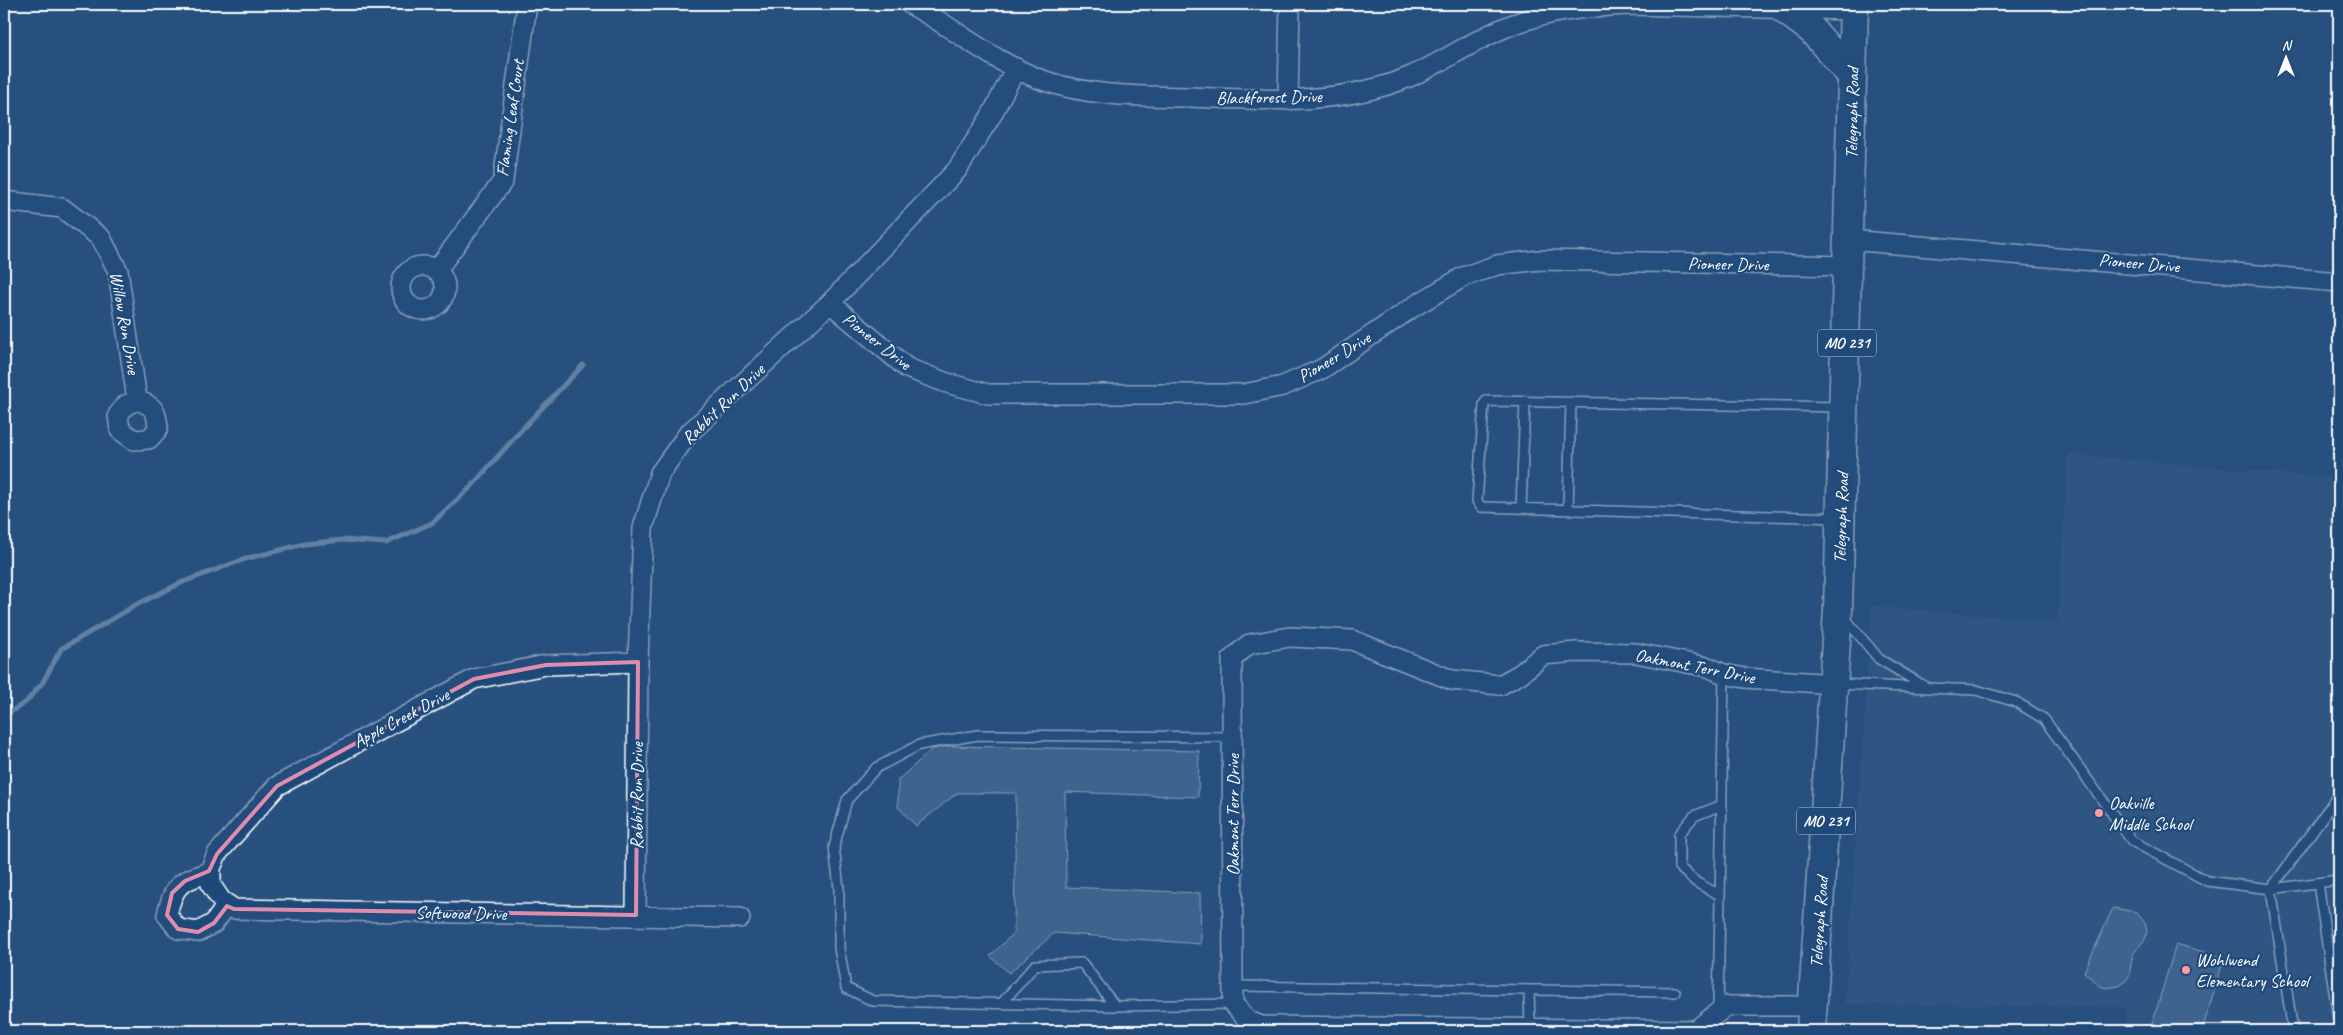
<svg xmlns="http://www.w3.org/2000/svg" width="2343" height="1035" font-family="Caveat,sans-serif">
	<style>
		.built { fill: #375d88 }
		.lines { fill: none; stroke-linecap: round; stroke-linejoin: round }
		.stream { stroke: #aabbcd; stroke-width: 5 }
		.building { fill: #5a7a9d; stroke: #fff }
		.service-casing { stroke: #fff; stroke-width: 12 }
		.minor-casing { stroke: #fff; stroke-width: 22 }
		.primary-casing { stroke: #fff; stroke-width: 31 }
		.service { stroke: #1f4a7a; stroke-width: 9 }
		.minor { stroke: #1f4a7a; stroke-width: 19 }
		.primary { stroke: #1f4a7a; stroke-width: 28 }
		.marked { fill: none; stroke: #e08cad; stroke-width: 4; stroke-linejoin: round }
		.poi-dot { fill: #ff9aa2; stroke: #1f4a7a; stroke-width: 2 }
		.labels { text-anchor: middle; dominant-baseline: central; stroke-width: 4.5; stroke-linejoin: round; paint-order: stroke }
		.shield { fill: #1f4a7a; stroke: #bcc9d7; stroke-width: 1 }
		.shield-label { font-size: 16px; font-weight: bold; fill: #fff }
		.street-label { font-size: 18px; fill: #fff; stroke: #1f4a7a }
		.poi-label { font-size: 18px; fill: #fff; stroke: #1f4a7a; text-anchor: start }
	</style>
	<rect width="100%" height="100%" fill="#28517f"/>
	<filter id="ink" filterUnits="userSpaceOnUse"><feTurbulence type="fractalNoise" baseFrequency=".02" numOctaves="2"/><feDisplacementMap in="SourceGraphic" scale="10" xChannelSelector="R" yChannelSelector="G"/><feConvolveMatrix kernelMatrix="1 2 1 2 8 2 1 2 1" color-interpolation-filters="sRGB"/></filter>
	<g filter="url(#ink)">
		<path class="built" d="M 2068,454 L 2339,479 L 2339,1031 L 2126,1031 L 2126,1007 L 1845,1004 L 1872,606 L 2058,622 Z"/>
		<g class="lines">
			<path class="stream" d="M 4,716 L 26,702 L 43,682 L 61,649 L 136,605 L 183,582 L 245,559 L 304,544 L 343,540 L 386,543 L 432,523 L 472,486 L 523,428 L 583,365"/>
		</g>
		<path class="building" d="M 950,746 L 1199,751 L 1198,797 L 1065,792 L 1066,887 L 1200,893 L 1201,944 L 1054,933 L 1009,973 L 990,956 L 1014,933 L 1016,793 L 957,793 L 916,826 L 898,807 L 898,780 L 932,749 Z
			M 2113,908 L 2137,912 L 2145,922 L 2147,932 L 2145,939 L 2133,954 L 2129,976 L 2125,982 L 2119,986 L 2105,988 L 2099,985 L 2084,972 Z
			M 2176,944 L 2224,958 L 2202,1031 L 2150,1031 Z"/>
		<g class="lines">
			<g class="service-casing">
				<path id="service" d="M 1521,508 L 1525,401
					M 1568,510 L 1571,402
					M 1838,518 L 1481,507 L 1477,501 L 1484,404 L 1486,401 L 1840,407
					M 1844,617 L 1879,659 L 1924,686
					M 1837,684 L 1976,690 L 2016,702 L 2044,719 L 2132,841 L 2207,881 L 2271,889 L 2339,880
					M 2318,883 L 2339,1025
					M 1720,895 L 1697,883 L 1679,867 L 1679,834 L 1694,816 L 1722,805
					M 1233,986 L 1675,992
					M 1529,990 L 1530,1029
					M 1001,1004 L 1035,965 L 1082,963 L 1115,1006
					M 1233,1004 L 1115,1006 L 873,1001 L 846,988 L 839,948 L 839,888 L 834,847 L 847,800 L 876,768 L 919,745 L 978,735 L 1233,737
					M 1718,1011 L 1724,674
					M 2293,1031 L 2271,889 L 2339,794"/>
			</g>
			<g class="minor-casing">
				<path id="minor" d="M 910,4 C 955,28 995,64 1045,81 C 1092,97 1142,96 1191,97 C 1264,100 1340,106 1409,77 C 1445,62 1477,37 1514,24 C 1550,11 1587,7 1626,5 L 1854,10
					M 1288,100 L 1290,4
					M 4,201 L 62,208 L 101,238 L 118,271 L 137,400
					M 1849,240 L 2339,282
					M401 288a22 22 0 1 1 44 0a22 22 0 1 1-44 0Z
					M 436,271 L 503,181 L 527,4
					M 830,303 L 907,368 L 947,383 L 988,394 L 1244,394 L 1283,386 L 1322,369 L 1413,307 L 1463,277 L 1497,265 L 1540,260 L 1848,266
					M 137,400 C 154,406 157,411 158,429 L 149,439 L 134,440 L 120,430 L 118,415 L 126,405 Z
					M 638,662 L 546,665 L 474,679 L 277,786 L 217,854 L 211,868 L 211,885 L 221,900 L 234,909 L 740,918
					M 211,871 C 181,882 174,882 167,915 L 178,929 L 198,932 L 214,923 L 227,905
					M 636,915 L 638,662 L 643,528 L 660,473 L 688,434 L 830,303 L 957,170 L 991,116 L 1016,68
					M 1813,1006 L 1726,1006 L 1696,1030 L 1261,1026 L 1249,1021 L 1233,1004 L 1232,659 L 1249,644 L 1290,637 L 1352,640 L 1452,680 L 1500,685 L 1520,674 L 1543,655 L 1576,652 L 1636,653 L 1708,667 L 1724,674 L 1745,678 L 1835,684"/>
			</g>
			<g class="primary-casing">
				<path id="primary" d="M 1790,4 L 1784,9 L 1812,30 L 1852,76
					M 1811,1031 L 1838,610 L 1854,4"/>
			</g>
			<use href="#service" class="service"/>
			<use href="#minor" class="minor"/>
			<use href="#primary" class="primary"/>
		</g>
	</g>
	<path d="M0 0H2343V1035H0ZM 638,662 L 636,915 L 234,909 L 227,906 L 214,923 L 198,932 L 178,929 L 167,915 L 172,893 L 185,881 L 209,871 L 217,854 L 277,786 L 474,679 L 546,665 Z" fill="#28517f" fill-opacity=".55" fill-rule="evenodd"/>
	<path class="marked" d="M 638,662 L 636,915 L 234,909 L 227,906 L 214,923 L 198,932 L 178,929 L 167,915 L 172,893 L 185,881 L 209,871 L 217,854 L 277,786 L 474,679 L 546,665 Z"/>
	<g class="poi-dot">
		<circle cx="2099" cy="813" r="5"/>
		<circle cx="2186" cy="970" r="5"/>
	</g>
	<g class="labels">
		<g class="shield">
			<rect x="1818" y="329.5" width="58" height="27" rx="4"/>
			<rect x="1797" y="807.5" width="58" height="27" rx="4"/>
		</g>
		<g class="shield-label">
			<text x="1847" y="343">MO 231</text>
			<text x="1826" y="821">MO 231</text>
		</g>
		<g class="street-label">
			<text transform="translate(1269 97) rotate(-1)">Blackforest Drive</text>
			<text transform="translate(1852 113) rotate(-89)">Telegraph Road</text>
			<text transform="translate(510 118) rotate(-82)">Flaming Leaf Court</text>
			<text transform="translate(2139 263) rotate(5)">Pioneer Drive</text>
			<text transform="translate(1728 264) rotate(1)">Pioneer Drive</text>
			<text transform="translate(125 323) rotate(80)">Willow Run Drive</text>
			<text transform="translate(877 341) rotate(38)">Pioneer Drive</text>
			<text transform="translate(1334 357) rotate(-31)">Pioneer Drive</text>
			<text transform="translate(723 404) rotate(-44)">Rabbit Run Drive</text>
			<text transform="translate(1841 518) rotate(-88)">Telegraph Road</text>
			<text transform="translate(1695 666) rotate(11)">Oakmont Terr Drive</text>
			<text transform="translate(401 718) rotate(-28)">Apple Creek Drive</text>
			<text transform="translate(637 796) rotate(-90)">Rabbit Run Drive</text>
			<text transform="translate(1233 815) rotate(-90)">Oakmont Terr Drive</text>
			<text transform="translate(461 913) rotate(1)">Softwood Drive</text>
			<text transform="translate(1819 922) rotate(-86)">Telegraph Road</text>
		</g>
		<g class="poi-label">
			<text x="2109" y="803">Oakville<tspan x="2109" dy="21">Middle School</tspan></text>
			<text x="2196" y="960">Wohlwend<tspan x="2196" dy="21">Elementary School</tspan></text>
		</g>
	</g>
	<rect width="2343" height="1035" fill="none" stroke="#1f4a7a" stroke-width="20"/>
	<rect x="10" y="10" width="2323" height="1015" fill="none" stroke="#fff" stroke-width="2" filter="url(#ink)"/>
	<g transform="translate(2286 58)" stroke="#1f4a7a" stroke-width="4" paint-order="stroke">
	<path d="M0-4L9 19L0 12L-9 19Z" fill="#ffffff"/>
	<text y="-8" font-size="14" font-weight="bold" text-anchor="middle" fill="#ffffff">N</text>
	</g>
</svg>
